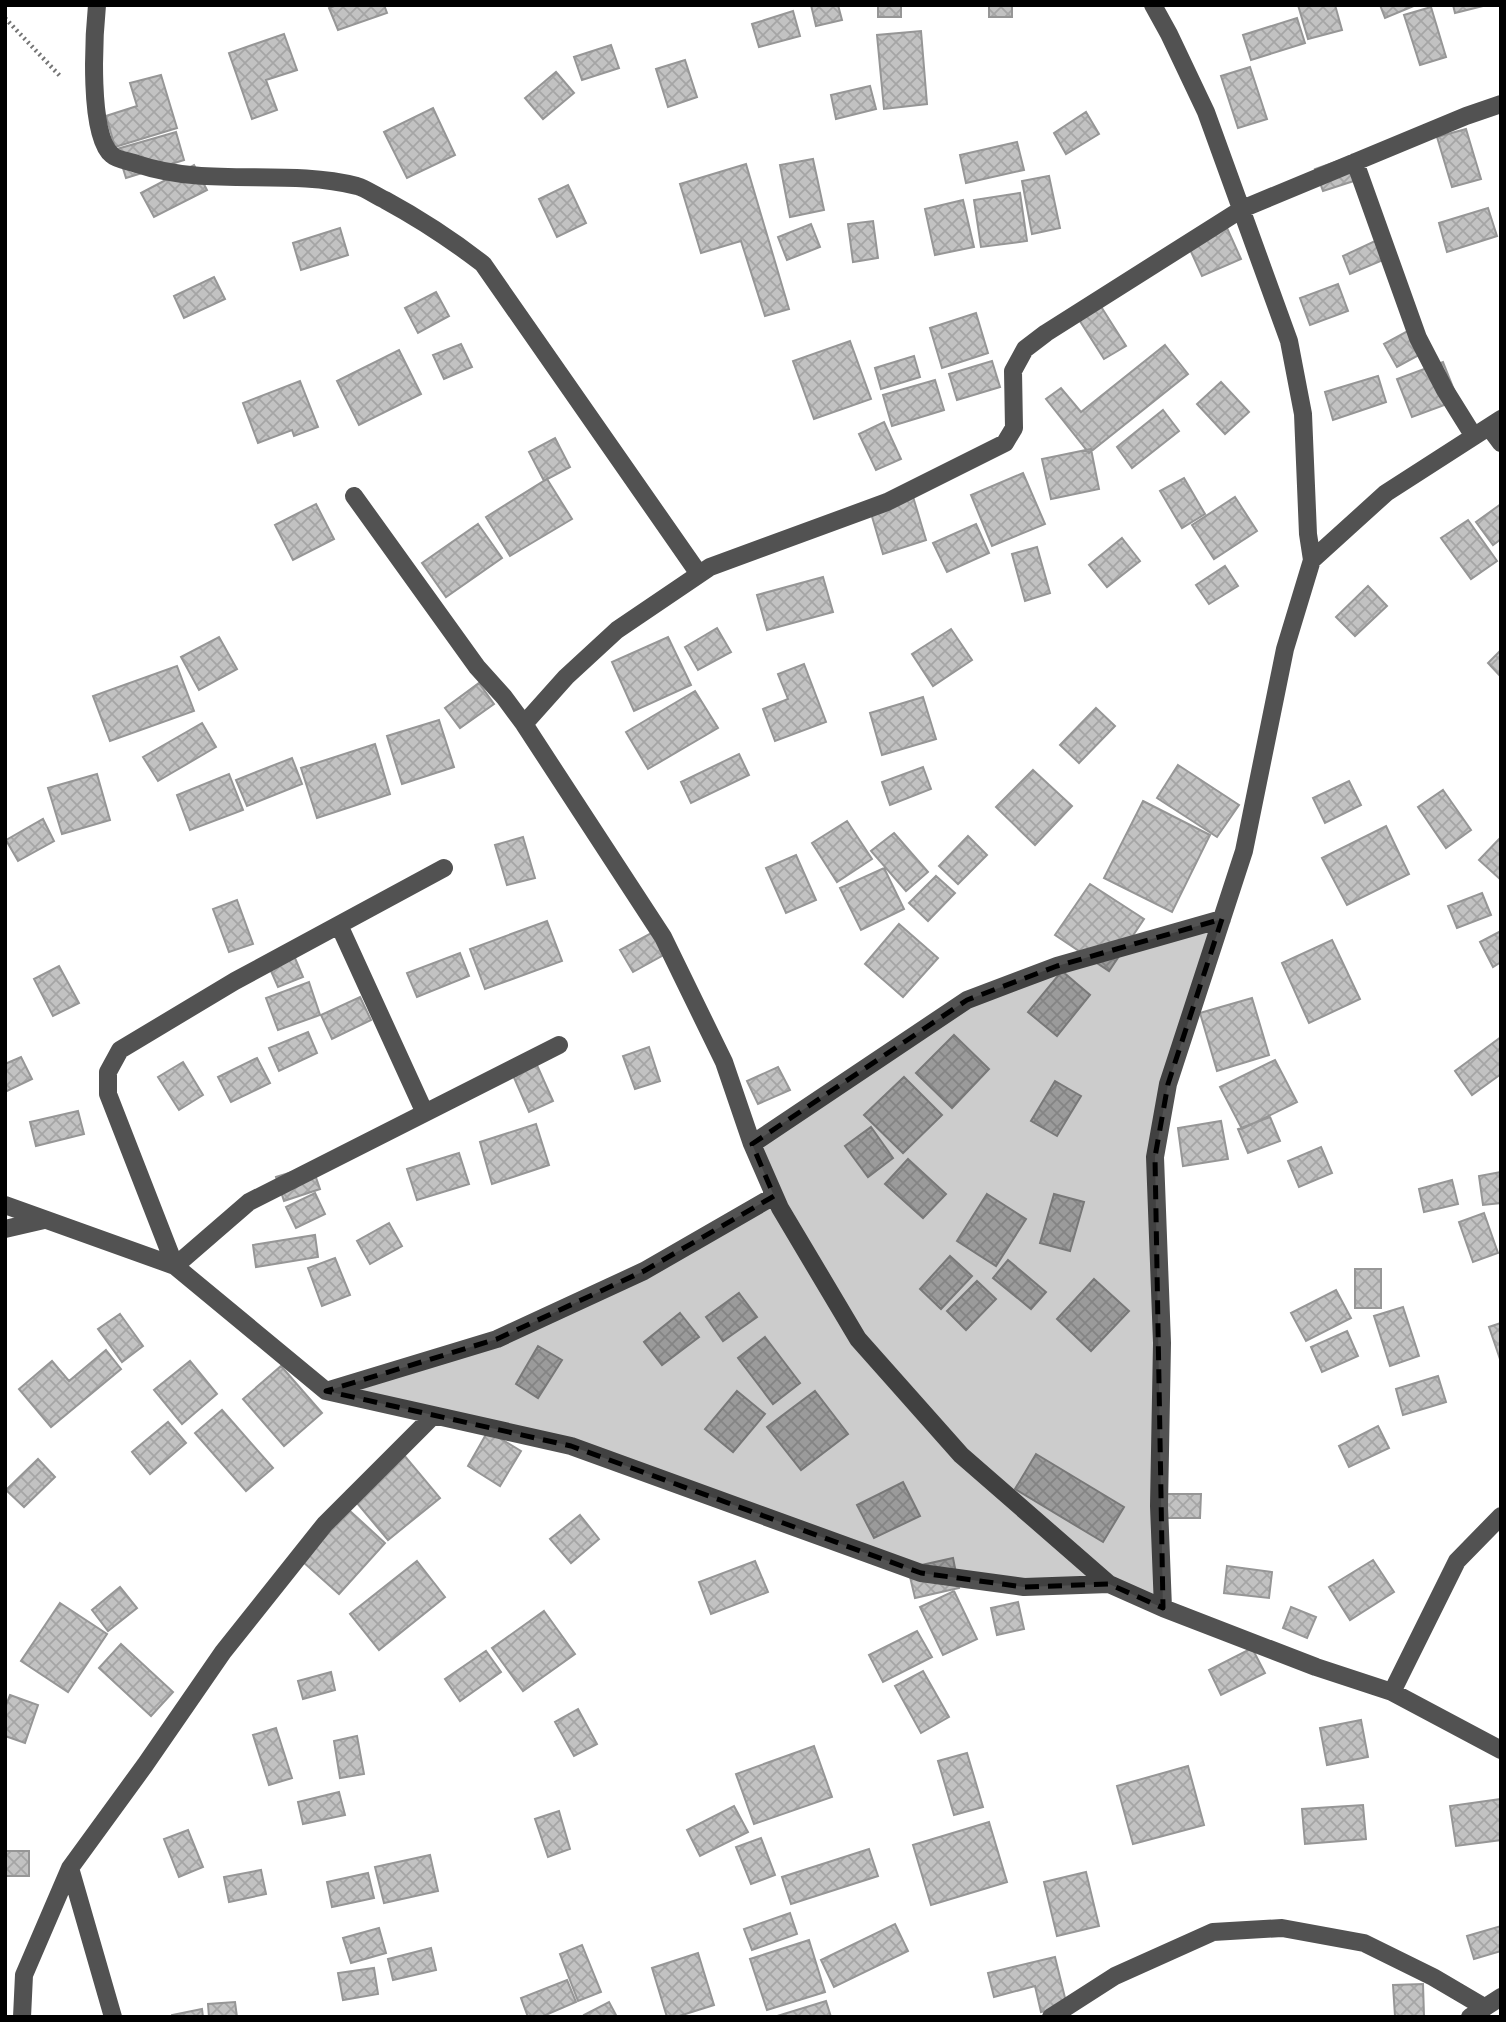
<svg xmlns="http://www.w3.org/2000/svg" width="1506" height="2022" font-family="Lato,sans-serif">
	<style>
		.building { fill: url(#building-cross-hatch); stroke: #969696; stroke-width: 2 }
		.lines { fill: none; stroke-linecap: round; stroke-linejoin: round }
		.path { stroke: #747474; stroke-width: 4.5; stroke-dasharray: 2 3.5; stroke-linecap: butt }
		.minor { stroke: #525252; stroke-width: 18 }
		.marked { fill: #000; fill-opacity: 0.2; stroke: #000; stroke-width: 5; stroke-dasharray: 14 9; stroke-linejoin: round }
	</style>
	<defs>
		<pattern id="building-cross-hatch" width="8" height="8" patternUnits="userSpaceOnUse" patternTransform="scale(1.75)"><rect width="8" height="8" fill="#c2c2c2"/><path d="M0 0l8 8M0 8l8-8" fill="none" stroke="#a5a5a5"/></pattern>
	</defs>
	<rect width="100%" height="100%" fill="#fff"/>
	<path class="building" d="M 337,5 L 384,5 L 387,13 L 338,30 L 329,8 Z
		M 811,5 L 838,5 L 842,20 L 816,26 Z
		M 878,5 L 901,5 L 901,17 L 878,17 Z
		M 989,5 L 1012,5 L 1012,17 L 989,17 Z
		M 1298,5 L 1335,5 L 1342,30 L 1308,39 Z
		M 1380,5 L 1416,5 L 1385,18 Z
		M 1453,5 L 1487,5 L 1455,13 Z
		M 1431,7 L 1446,57 L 1420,65 L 1404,15 Z
		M 793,11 L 800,36 L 759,47 L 752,24 Z
		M 1297,18 L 1305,43 L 1251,60 L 1243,35 Z
		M 921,31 L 927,104 L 884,109 L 877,35 Z
		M 284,34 L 297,70 L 266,80 L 277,110 L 252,119 L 229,53 Z
		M 611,45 L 619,68 L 582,80 L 574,57 Z
		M 685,60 L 697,97 L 668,107 L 656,69 Z
		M 1250,67 L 1267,119 L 1238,128 L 1221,76 Z
		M 556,72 L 574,93 L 543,119 L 525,98 Z
		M 161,75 L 177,128 L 115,147 L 106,116 L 137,106 L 130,83 Z
		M 870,86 L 876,109 L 836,119 L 831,95 Z
		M 433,108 L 455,155 L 407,178 L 384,132 Z
		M 1086,112 L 1099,134 L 1066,154 L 1054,133 Z
		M 1466,129 L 1481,179 L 1452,187 L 1437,137 Z
		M 176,132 L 184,160 L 126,178 L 117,149 Z
		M 1017,142 L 1024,170 L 966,183 L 960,155 Z
		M 1355,155 L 1363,178 L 1323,191 L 1315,169 Z
		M 813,159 L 824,210 L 790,217 L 780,165 Z
		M 746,164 L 789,309 L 765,316 L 741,241 L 701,253 L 680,184 Z
		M 194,165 L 207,190 L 154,217 L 141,193 Z
		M 1049,176 L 1060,228 L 1032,234 L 1022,181 Z
		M 568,185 L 586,223 L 557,237 L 539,199 Z
		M 1020,193 L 1027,241 L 981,247 L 974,200 Z
		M 963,200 L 974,247 L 935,255 L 925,209 Z
		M 1488,208 L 1497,236 L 1447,252 L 1439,223 Z
		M 873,221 L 878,258 L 853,262 L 848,224 Z
		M 811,224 L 820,247 L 787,260 L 778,237 Z
		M 340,228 L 348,255 L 301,270 L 293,243 Z
		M 1227,228 L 1241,259 L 1202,276 L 1188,245 Z
		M 1375,241 L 1383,260 L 1350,274 L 1343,256 Z
		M 214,277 L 225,299 L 184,318 L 174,296 Z
		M 1338,284 L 1348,311 L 1310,325 L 1300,298 Z
		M 436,292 L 449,316 L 418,333 L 405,308 Z
		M 1100,305 L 1126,346 L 1104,359 L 1078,318 Z
		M 976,313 L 988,353 L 942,368 L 930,328 Z
		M 1415,327 L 1428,350 L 1397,367 L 1384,344 Z
		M 850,341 L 871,399 L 814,419 L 793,361 Z
		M 461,344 L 472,367 L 444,379 L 433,355 Z
		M 1165,345 L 1188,374 L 1089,453 L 1046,399 L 1061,388 L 1081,412 Z
		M 399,350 L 421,394 L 359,425 L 337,381 Z
		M 914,356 L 920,377 L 881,389 L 875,368 Z
		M 992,361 L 1000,387 L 957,400 L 949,374 Z
		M 1443,362 L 1458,400 L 1412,417 L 1397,379 Z
		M 1378,376 L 1386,402 L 1333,420 L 1325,392 Z
		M 935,380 L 944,410 L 892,426 L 883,395 Z
		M 300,381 L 318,427 L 294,436 L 292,430 L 258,443 L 243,403 Z
		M 1221,382 L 1249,412 L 1225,434 L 1197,404 Z
		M 1163,410 L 1179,431 L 1132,468 L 1117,447 Z
		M 884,422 L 901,459 L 876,470 L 859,434 Z
		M 555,438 L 570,467 L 544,481 L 529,452 Z
		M 1091,449 L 1099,489 L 1051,499 L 1042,459 Z
		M 1023,473 L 1045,524 L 992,546 L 971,495 Z
		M 1184,478 L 1205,514 L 1182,528 L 1160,491 Z
		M 547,479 L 572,519 L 510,556 L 486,517 Z
		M 911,490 L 926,540 L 883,554 L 868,503 Z
		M 1235,497 L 1257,531 L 1214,559 L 1192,525 Z
		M 316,504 L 334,539 L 293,560 L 275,525 Z
		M 1501,504 L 1501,539 L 1493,545 L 1476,522 Z
		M 1468,520 L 1497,561 L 1471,579 L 1441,538 Z
		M 478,524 L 502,558 L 446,597 L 422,563 Z
		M 976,524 L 989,553 L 947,572 L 933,543 Z
		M 1122,538 L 1140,561 L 1107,587 L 1089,565 Z
		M 1037,547 L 1050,593 L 1025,601 L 1012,554 Z
		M 1225,566 L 1238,586 L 1209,604 L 1196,585 Z
		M 823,577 L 833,612 L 767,630 L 757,595 Z
		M 1368,586 L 1387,606 L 1355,636 L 1336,617 Z
		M 717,628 L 731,652 L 698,670 L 685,647 Z
		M 951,629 L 972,660 L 933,686 L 912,654 Z
		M 219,637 L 237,669 L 199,690 L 181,657 Z
		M 668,637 L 691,685 L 634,711 L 612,662 Z
		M 1501,650 L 1501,677 L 1488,663 Z
		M 804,664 L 826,722 L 775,741 L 763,709 L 788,699 L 778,674 Z
		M 177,666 L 194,711 L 110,741 L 93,696 Z
		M 479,683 L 494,704 L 460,728 L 445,708 Z
		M 695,691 L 718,728 L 648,769 L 626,732 Z
		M 923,697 L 936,739 L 882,755 L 870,713 Z
		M 1096,708 L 1115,726 L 1079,763 L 1060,745 Z
		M 439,720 L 454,767 L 402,784 L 387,736 Z
		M 202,723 L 216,747 L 158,781 L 143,757 Z
		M 375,744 L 390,794 L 317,818 L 301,768 Z
		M 739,754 L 749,775 L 691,803 L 681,782 Z
		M 292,758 L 302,784 L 247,806 L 236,780 Z
		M 1178,765 L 1239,805 L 1217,837 L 1157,798 Z
		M 923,767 L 931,789 L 890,805 L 882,782 Z
		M 1033,770 L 1072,806 L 1035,845 L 996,807 Z
		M 97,774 L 110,820 L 62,834 L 48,788 Z
		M 229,774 L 243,810 L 190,830 L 177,795 Z
		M 1349,781 L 1361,805 L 1325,823 L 1313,798 Z
		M 1443,790 L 1471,830 L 1446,848 L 1418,807 Z
		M 1143,801 L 1210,835 L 1172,912 L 1104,878 Z
		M 43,819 L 54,841 L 18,861 L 6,840 Z
		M 847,821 L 872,859 L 837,882 L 812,843 Z
		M 1386,826 L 1409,874 L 1347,905 L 1322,858 Z
		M 894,833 L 928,872 L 906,891 L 871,851 Z
		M 968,836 L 987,855 L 958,884 L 939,866 Z
		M 523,837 L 535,878 L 507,885 L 495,845 Z
		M 1501,837 L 1501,880 L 1479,860 Z
		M 796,855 L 816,900 L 786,913 L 766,868 Z
		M 884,868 L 904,909 L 861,930 L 840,888 Z
		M 936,876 L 955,893 L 928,921 L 909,903 Z
		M 1090,884 L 1144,919 L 1109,971 L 1055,935 Z
		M 1482,893 L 1491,915 L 1457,928 L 1448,906 Z
		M 237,900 L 253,944 L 229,952 L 213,909 Z
		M 547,921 L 562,961 L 485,989 L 470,949 Z
		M 899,924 L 938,958 L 903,997 L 865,964 Z
		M 655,931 L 667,953 L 633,972 L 620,950 Z
		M 1501,931 L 1501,962 L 1493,967 L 1480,942 Z
		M 1332,940 L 1360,999 L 1309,1023 L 1282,963 Z
		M 292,951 L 303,977 L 278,987 L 267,962 Z
		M 460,953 L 469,976 L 417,997 L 407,973 Z
		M 59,966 L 79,1003 L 53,1016 L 34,979 Z
		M 1062,971 L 1090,995 L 1057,1036 L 1028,1012 Z
		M 309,982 L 320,1015 L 278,1030 L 266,998 Z
		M 360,997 L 371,1020 L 332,1039 L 321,1015 Z
		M 1252,998 L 1269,1055 L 1217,1071 L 1200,1013 Z
		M 308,1032 L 317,1053 L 279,1071 L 269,1048 Z
		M 954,1035 L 989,1069 L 952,1108 L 916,1073 Z
		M 1501,1037 L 1501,1074 L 1472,1095 L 1455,1071 Z
		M 649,1047 L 660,1081 L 635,1089 L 623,1056 Z
		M 21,1057 L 32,1079 L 5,1092 L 5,1064 Z
		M 257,1058 L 270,1083 L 231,1102 L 218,1077 Z
		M 1275,1060 L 1297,1102 L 1242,1129 L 1220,1087 Z
		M 183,1062 L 203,1095 L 179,1110 L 158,1077 Z
		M 536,1063 L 553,1101 L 529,1112 L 512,1073 Z
		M 778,1067 L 790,1090 L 758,1104 L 747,1081 Z
		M 904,1077 L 942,1115 L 903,1153 L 864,1115 Z
		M 1055,1081 L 1081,1096 L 1057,1136 L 1031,1121 Z
		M 78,1111 L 84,1134 L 36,1146 L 30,1122 Z
		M 1270,1117 L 1280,1141 L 1248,1153 L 1238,1129 Z
		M 1221,1121 L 1228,1159 L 1183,1166 L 1178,1128 Z
		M 536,1124 L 549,1165 L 492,1184 L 480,1142 Z
		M 871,1127 L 893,1158 L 868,1177 L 845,1146 Z
		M 1321,1147 L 1332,1173 L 1299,1187 L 1288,1161 Z
		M 459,1153 L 469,1184 L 417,1200 L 407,1169 Z
		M 908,1159 L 946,1194 L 923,1218 L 885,1184 Z
		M 312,1166 L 320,1189 L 284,1201 L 276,1177 Z
		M 1501,1172 L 1501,1203 L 1483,1205 L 1479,1176 Z
		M 1452,1180 L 1458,1204 L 1424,1212 L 1419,1189 Z
		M 315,1193 L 325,1214 L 296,1228 L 286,1207 Z
		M 987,1194 L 1026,1219 L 996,1266 L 957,1241 Z
		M 1054,1194 L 1084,1202 L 1070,1251 L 1040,1243 Z
		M 1484,1213 L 1498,1253 L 1473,1262 L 1459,1222 Z
		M 389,1223 L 402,1246 L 370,1264 L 357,1241 Z
		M 315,1235 L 318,1257 L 256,1267 L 253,1245 Z
		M 950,1256 L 972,1276 L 941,1309 L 920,1289 Z
		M 335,1258 L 350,1295 L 322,1306 L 308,1268 Z
		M 1008,1260 L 1046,1292 L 1031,1309 L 993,1278 Z
		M 1355,1269 L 1381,1269 L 1381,1308 L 1355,1308 Z
		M 1094,1279 L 1129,1311 L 1091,1351 L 1057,1319 Z
		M 977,1281 L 996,1299 L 966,1330 L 947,1311 Z
		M 1336,1290 L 1351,1318 L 1306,1341 L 1291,1313 Z
		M 739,1293 L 757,1317 L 723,1341 L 706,1317 Z
		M 1403,1307 L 1419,1356 L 1390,1366 L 1374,1316 Z
		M 680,1313 L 699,1337 L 662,1365 L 644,1342 Z
		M 120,1314 L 143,1346 L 122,1362 L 98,1329 Z
		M 1501,1323 L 1501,1362 L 1489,1327 Z
		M 1347,1331 L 1358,1356 L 1322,1372 L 1311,1347 Z
		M 765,1337 L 800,1383 L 773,1404 L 738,1358 Z
		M 538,1346 L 562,1360 L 538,1398 L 516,1384 Z
		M 106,1350 L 121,1369 L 51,1427 L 19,1389 L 52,1361 L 69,1381 Z
		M 190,1361 L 217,1394 L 182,1424 L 154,1390 Z
		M 281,1366 L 322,1413 L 284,1446 L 243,1399 Z
		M 1438,1376 L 1446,1402 L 1403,1415 L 1396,1389 Z
		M 737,1391 L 765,1414 L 733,1452 L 705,1429 Z
		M 815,1391 L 848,1434 L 801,1470 L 767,1427 Z
		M 222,1410 L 273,1468 L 246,1491 L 195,1433 Z
		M 168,1422 L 186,1443 L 150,1474 L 132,1452 Z
		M 1378,1426 L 1389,1448 L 1349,1467 L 1339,1446 Z
		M 488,1431 L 521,1451 L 500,1486 L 468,1466 Z
		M 398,1448 L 440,1498 L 388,1540 L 347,1491 Z
		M 1036,1454 L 1124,1507 L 1103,1542 L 1015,1489 Z
		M 38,1459 L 55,1477 L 24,1507 L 6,1490 Z
		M 903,1482 L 920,1516 L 874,1538 L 857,1505 Z
		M 1159,1494 L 1201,1494 L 1200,1518 L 1159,1518 Z
		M 339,1501 L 385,1543 L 339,1594 L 293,1553 Z
		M 580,1515 L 599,1539 L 571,1563 L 550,1539 Z
		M 953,1558 L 959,1588 L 915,1598 L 908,1568 Z
		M 1373,1560 L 1394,1592 L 1350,1620 L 1329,1587 Z
		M 417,1561 L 445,1597 L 379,1650 L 350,1614 Z
		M 755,1561 L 768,1592 L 711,1614 L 699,1582 Z
		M 1227,1566 L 1272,1572 L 1269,1598 L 1224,1593 Z
		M 120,1587 L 137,1608 L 108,1631 L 92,1610 Z
		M 954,1591 L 977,1639 L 943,1655 L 920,1607 Z
		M 1018,1602 L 1024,1629 L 997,1635 L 991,1608 Z
		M 60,1603 L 107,1634 L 68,1692 L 21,1661 Z
		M 1291,1607 L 1316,1617 L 1307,1638 L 1283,1628 Z
		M 544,1611 L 575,1654 L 523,1691 L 492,1648 Z
		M 917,1631 L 932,1657 L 883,1682 L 869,1655 Z
		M 121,1644 L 173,1692 L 151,1716 L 99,1668 Z
		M 1252,1648 L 1265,1673 L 1221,1695 L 1209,1670 Z
		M 486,1651 L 501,1672 L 460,1701 L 445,1679 Z
		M 923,1671 L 949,1717 L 921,1733 L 895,1686 Z
		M 331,1672 L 335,1690 L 303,1699 L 298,1681 Z
		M 10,1695 L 38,1705 L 25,1743 L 5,1736 L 5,1708 Z
		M 578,1709 L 597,1744 L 574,1756 L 555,1722 Z
		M 1361,1720 L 1368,1757 L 1327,1765 L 1320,1728 Z
		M 276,1728 L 292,1778 L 269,1785 L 253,1735 Z
		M 357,1736 L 364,1774 L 340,1778 L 334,1741 Z
		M 814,1746 L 832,1797 L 754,1824 L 736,1774 Z
		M 967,1753 L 983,1807 L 954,1815 L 938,1761 Z
		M 1188,1766 L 1204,1825 L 1133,1844 L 1117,1786 Z
		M 339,1792 L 345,1815 L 303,1824 L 298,1802 Z
		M 1501,1799 L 1501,1840 L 1456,1846 L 1450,1806 Z
		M 1363,1805 L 1366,1839 L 1305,1844 L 1302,1809 Z
		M 734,1806 L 748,1832 L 700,1856 L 687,1830 Z
		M 559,1811 L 570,1849 L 548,1857 L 535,1819 Z
		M 989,1822 L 1007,1882 L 931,1905 L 913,1845 Z
		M 188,1830 L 203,1867 L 179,1877 L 164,1839 Z
		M 761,1838 L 775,1875 L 751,1884 L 736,1847 Z
		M 869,1849 L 878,1876 L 791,1904 L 782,1877 Z
		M 5,1851 L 29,1851 L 29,1876 L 5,1876 Z
		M 430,1855 L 438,1891 L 384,1903 L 375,1867 Z
		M 261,1870 L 266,1894 L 229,1902 L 224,1877 Z
		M 1086,1872 L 1099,1926 L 1057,1936 L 1044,1882 Z
		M 368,1873 L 374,1898 L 332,1907 L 327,1882 Z
		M 790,1913 L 797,1934 L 752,1950 L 744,1929 Z
		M 895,1924 L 908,1951 L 834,1987 L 821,1960 Z
		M 1501,1926 L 1501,1951 L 1474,1959 L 1467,1936 Z
		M 379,1928 L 386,1953 L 351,1963 L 343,1938 Z
		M 809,1940 L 825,1992 L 767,2010 L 750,1959 Z
		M 582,1945 L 601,1992 L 578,2001 L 560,1954 Z
		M 431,1948 L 436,1970 L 393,1980 L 388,1959 Z
		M 698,1953 L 714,2005 L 676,2017 L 667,2017 L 652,1968 Z
		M 1055,1957 L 1067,2006 L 1041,2012 L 1035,1986 L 994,1997 L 988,1973 Z
		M 374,1968 L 378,1994 L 343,2000 L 338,1973 Z
		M 567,1980 L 576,2002 L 541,2017 L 528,2017 L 521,1998 Z
		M 1423,1984 L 1424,2016 L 1395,2016 L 1393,1985 Z
		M 826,2001 L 831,2017 L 774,2017 Z
		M 235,2002 L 237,2017 L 209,2017 L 208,2004 Z
		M 609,2002 L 617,2017 L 585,2017 L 584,2015 Z
		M 202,2009 L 203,2017 L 172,2017 L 172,2015 Z"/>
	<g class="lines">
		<path class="path" d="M 5,18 L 60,76"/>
		<path class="minor" d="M 97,5 C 94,35 88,136 112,155 C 117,160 130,161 137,164 C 209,188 284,168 357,186 C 367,189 376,196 385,200 C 420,219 452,240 483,264 L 699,574
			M 1153,5 L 1169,34 L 1206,112 L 1289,341 L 1303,414 L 1308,534 L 1312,560 L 1285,649 L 1244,851 L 1168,1084 L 1155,1157 L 1162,1343 L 1159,1506 L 1163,1608 L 1316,1667 L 1392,1692 L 1501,1750
			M 1355,162 L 1418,338 L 1445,390 L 1473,435
			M 1489,427 L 1501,443
			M 354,496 L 477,667 L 504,697 L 524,724 L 663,937 L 724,1062 L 752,1144 L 967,1000 L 1057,966 L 1222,919
			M 1312,560 L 1386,493 L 1501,419
			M 524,724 L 566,677 L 617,630 L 710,567 L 887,502 L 1005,443 L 1014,428 L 1013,371 L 1025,349 L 1046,333 L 1242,209 L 1466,116 L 1501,104
			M 444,868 L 235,981 L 120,1050 L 108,1072 L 108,1094 L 175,1266 L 249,1202 L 559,1045
			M 339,925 L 424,1111
			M 752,1144 L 780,1208 L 858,1339 L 961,1455 L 1109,1584
			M 5,1205 L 175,1266 L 326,1391 L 571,1446 L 921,1573 L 1024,1587 L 1109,1584 L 1163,1608
			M 5,1229 L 44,1220
			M 329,1390 L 497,1339 L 644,1271 L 774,1196
			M 1392,1692 L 1457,1561 L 1501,1516
			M 70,1868 L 113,2017
			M 22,2017 L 24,1975 L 70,1868 L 145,1765 L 223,1652 L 325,1524 L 433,1416
			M 1051,2017 L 1115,1976 L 1213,1932 L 1282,1928 L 1364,1943 L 1433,1977 L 1484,2007
			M 1470,2017 L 1501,1997"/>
	</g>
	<path class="marked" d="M 1222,919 L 1168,1084 L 1155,1157 L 1163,1608 L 1109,1584 L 1024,1587 L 921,1573 L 571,1446 L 326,1391 L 497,1339 L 644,1271 L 774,1196 L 752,1144 L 967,1000 L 1057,966 Z"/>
	<rect width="1506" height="2022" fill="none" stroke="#000000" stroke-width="14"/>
</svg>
